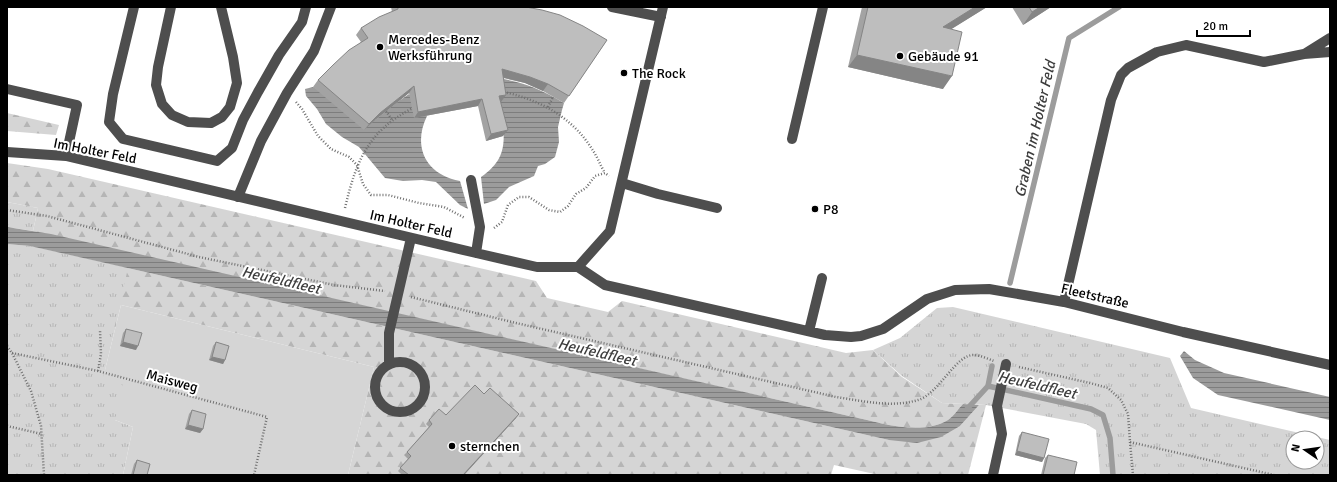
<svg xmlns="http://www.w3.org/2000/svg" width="1337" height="482" font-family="Signika,sans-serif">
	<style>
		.green { fill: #d5d5d5 }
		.forest { fill: url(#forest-firs) }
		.park { fill: url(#park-tufts); fill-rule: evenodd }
		.water { fill: url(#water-rules) }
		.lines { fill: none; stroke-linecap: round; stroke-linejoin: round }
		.stream { stroke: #9c9c9c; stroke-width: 5.5 }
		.path { stroke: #707070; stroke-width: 2.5; stroke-dasharray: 1 2; stroke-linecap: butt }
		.minor { stroke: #4e4e4e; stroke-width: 10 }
		.wall { fill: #a3a3a3 }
		.shaded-wall { fill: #858585 }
		.building { fill: #bebebe; stroke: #858585 }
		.poi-dot { fill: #000; stroke: #fff; stroke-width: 1.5 }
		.labels { text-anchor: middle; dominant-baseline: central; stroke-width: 4; stroke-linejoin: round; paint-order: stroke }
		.poi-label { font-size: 14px; fill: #000; stroke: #fff; text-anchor: start }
		.street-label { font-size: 14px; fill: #000; stroke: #fff }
		.water-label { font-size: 15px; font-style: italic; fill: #3d3d3d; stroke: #fff }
	</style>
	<defs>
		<pattern id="forest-firs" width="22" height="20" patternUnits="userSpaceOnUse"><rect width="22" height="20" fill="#d5d5d5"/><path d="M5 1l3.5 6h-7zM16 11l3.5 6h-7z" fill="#b5b5b5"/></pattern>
		<pattern id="park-tufts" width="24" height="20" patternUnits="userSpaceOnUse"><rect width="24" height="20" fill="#d5d5d5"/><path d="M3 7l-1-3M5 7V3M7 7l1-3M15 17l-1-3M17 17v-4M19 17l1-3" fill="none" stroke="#b5b5b5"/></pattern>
		<pattern id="water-rules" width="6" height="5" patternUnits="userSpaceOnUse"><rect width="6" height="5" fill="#9c9c9c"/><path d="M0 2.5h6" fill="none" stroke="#7d7d7d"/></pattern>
	</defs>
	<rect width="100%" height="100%" fill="#fff"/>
	<path class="green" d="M 121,305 L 374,367 L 348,475 L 123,475 L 133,427 L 115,420 L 103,378 Z"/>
	<path class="forest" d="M 7,113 L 59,125 L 56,135 L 7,131 Z
		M 7,163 L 48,169 L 536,281 L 547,298 L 608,312 L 622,301 L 846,353 L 873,350 L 902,377 L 942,403 L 963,404 C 958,409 954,416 948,420 C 919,437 880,422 849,416 L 33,231 L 38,208 L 7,202 Z
		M 30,246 L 889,440 L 960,426 L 979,405 L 986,405 L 968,475 L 879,475 L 834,465 L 831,475 L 348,475 L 374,367 L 121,305 L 103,378 Z"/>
	<path class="park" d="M 7,202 L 38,208 L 33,231 L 7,227 Z
		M 7,244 L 30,246 L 128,268 L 103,377 L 123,382 L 115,420 L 133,427 L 123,475 L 7,475 Z
		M 953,307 L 1170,358 L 1191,408 L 1330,440 L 1330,475 L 1100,475 L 1096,430 L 1086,424 L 986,405 L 942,403 L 902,376 L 873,350 L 900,338 L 937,308 ZM 1293,438 L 1317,438 L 1317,462 L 1293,462 Z"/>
	<path class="water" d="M 497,78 C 524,82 541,89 564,103 L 562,110 L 558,127 L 559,142 L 555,157 L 545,164 L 538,166 L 534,176 L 509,187 L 496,200 L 484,204 L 481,177 C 507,159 505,142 502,114 C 500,102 499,90 497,78 Z
		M 313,87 L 375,120 L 396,103 L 409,94 L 427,116 C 412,147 426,175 460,181 L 468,209 L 460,205 L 436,182 L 422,180 L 403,181 L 385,178 L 359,147 L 342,137 L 326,124 L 317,109 L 306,96 L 305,89 Z
		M 7,227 L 51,234 L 849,416 C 880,422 919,437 948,420 C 954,416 958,409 963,404 L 979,405 L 960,426 L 941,437 L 917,443 L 889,440 L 30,246 L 7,244 Z
		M 1184,351 L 1195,360 L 1224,373 L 1330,397 L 1330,420 L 1218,395 L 1193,378 L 1180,356 Z"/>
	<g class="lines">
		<path class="stream" d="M 1010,283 L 1069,38 L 1119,7
			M 988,386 L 1091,409 L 1103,415 L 1110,438 L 1113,475
			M 967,409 L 988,386 L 992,366"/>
		<path class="path" d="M 504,92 C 540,100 572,117 592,149 C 597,156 600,165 605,173
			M 296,102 L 302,109 L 318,136 L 331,149 L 349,157 L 357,165 L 363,184 L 371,195 L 388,195 L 419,203 L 444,207 L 465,218
			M 548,107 L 553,97
			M 386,111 L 392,120
			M 345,208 C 356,161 368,131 413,108
			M 7,210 L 47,216 L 199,257 L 334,285 L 385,291
			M 494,228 L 502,222 L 508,205 L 519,197 L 529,197 L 549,210 L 560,212 L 568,206 L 576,194 L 586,188 L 595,176 L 605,173 L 609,176
			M 411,297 L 516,323 L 836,397 C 863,401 892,408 918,400 C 939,394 956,354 974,355 C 980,355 988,359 994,361
			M 7,346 L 12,353 L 31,391 L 41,426 L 44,475
			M 12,353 L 98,371 L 267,417 L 254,475
			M 1019,367 L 1090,383 L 1108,388 L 1121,400 L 1128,414 L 1130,442 L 1274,475
			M 98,371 L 101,354 L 100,330
			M 7,426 L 42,434
			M 1130,442 L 1133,475"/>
		<path class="minor" d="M 134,7 L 113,94 L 109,122 L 123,139 L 217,161 L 232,148 L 243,120 L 258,92 L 279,55 L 302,22 L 306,7
			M 171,7 L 158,67 L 156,85 L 162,104 L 172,115 L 188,122 L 211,123 L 222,117 L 230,107 L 237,83 L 233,57 L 221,7
			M 612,7 L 661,17
			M 1306,53 L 1330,38
			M 7,89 L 77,105 L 66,156
			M 792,139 L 823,7
			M 7,152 L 66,156 L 476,253 L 537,267 L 578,267 L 610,231 L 663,7
			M 471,180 L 480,227 L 476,253
			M 622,183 L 658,194 L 717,208
			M 238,197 L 261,141 L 287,93 L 314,51 L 331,7
			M 578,267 L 605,285 L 825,335 L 851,337 L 861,336 L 883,329 L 927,299 L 955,290 L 989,289 L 1064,302 L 1183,332 L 1330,365
			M 1064,302 L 1111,100 L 1121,75 L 1128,68 L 1157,52 L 1186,45 L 1264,62 L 1304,54 L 1330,52
			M 809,331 L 822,278
			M375 387a25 25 0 1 1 50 0a25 25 0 1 1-50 0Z
			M 389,364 L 389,333 L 411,238
			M 993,475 L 1002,434 L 997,406 L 1006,364"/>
	</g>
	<path class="wall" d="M 391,7 L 526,7 L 607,40 L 564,103 L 543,91 L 525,83 L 503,78 L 501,102 L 503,136 L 486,141 L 478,106 L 414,118 L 409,93 L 375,120 L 364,130 L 313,87 L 318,80 L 361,42 L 356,35 L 361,28 L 392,12 Z
		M 860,7 L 987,7 L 951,29 L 943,89 L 848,67 L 862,7 Z
		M 1012,7 L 1051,7 L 1023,25 Z
		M 126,329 L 136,350 L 120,346 L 123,333 Z
		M 216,342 L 225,360 L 223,364 L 209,360 L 213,346 Z
		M 484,394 L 516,418 L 464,475 L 402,475 L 398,471 L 408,459 L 404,455 L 407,452 L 429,427 L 426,424 L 429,420 L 446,415 Z
		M 192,410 L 203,429 L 200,433 L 185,429 L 189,414 Z
		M 1022,432 L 1044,458 L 1042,462 L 1015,455 L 1019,436 Z
		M 1048,455 L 1074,475 L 1041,475 L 1045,458 Z
		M 137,460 L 147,475 L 131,475 L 134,464 Z"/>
	<path class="shaded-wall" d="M 975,7 L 987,7 L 934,40 L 943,27 Z
		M 1040,7 L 1051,7 L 1023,25 L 1032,12 Z
		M 857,55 L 952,76 L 943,89 L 848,67 Z
		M 502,69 L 530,77 L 548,84 L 543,91 L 525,83 L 497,76 Z
		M 414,86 L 409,93 L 375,120 L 364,130 L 369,124 L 380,113 Z
		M 506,95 L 501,102 L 494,103 L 499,96 Z
		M 482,99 L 478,106 L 414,118 L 418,112 Z
		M 508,130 L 503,136 L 486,141 L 491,134 Z
		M 123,342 L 138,346 L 136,350 L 120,346 Z
		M 212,357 L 225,360 L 223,364 L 209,360 Z
		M 519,414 L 516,418 L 464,475 L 463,475 Z
		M 188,425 L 203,429 L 200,433 L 185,429 Z
		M 1017,451 L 1044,458 L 1042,462 L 1015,455 Z"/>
	<path class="building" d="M 398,7 L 526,7 L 542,10 L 560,15 L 583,26 L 607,40 L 569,96 L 548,84 L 530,77 L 502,69 L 506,95 L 499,96 L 508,130 L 491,134 L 482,99 L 418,112 L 414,86 L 380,113 L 369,124 L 318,80 L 333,65 L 349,50 L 368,38 L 361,28 L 379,17 L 398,9 Z
		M 868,7 L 975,7 L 943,27 L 962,32 L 952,76 L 857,55 Z
		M 1029,7 L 1040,7 L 1032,12 Z
		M 126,329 L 142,333 L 138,346 L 123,342 Z
		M 216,342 L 229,346 L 225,360 L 212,357 Z
		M 475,385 L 484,394 L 490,388 L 519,414 L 463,475 L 409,475 L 400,468 L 411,456 L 407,452 L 432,424 L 429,420 L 439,409 L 446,415 Z
		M 192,410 L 206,414 L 203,429 L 188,425 Z
		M 1022,432 L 1049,439 L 1044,458 L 1017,451 Z
		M 1048,455 L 1077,462 L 1074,475 L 1043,475 Z
		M 137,460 L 150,464 L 147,475 L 133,475 Z"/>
	<g class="poi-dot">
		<circle cx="380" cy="47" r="4"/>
		<circle cx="900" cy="56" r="4"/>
		<circle cx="624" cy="73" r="4"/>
		<circle cx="815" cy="209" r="4"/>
		<circle cx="452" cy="446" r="4"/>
	</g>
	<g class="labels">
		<g class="poi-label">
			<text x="388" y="39">Mercedes-Benz<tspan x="388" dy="16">Werksführung</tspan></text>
			<text x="908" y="56">Gebäude 91</text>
			<text x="632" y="73">The Rock</text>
			<text x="823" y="209">P8</text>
			<text x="460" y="446">sternchen</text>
		</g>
		<g class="street-label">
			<text transform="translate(95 151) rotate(11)">Im Holter Feld</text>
			<text transform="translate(411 224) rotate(13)">Im Holter Feld</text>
			<text transform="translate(1095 296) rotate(13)">Fleetstraße</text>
			<text transform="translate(172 381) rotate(15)">Maisweg</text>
		</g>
		<g class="water-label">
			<text transform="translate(1035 129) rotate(-77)">Graben im Holter Feld</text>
			<text transform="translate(281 280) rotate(13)">Heufeldfleet</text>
			<text transform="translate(597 352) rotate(13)">Heufeldfleet</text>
			<text transform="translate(1037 385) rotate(13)">Heufeldfleet</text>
		</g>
	</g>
	<rect width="1337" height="482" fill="none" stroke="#000000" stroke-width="16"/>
	<g transform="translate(1305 450) rotate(283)"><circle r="19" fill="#ffffff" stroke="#999999"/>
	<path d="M0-3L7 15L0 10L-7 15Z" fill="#000000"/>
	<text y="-6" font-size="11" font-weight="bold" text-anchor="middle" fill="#000000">N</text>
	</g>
	<path d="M1197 30v6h53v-6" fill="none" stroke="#000000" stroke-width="2"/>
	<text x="1203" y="30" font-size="12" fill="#000000" stroke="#ffffff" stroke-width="3" paint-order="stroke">20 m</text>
</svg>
